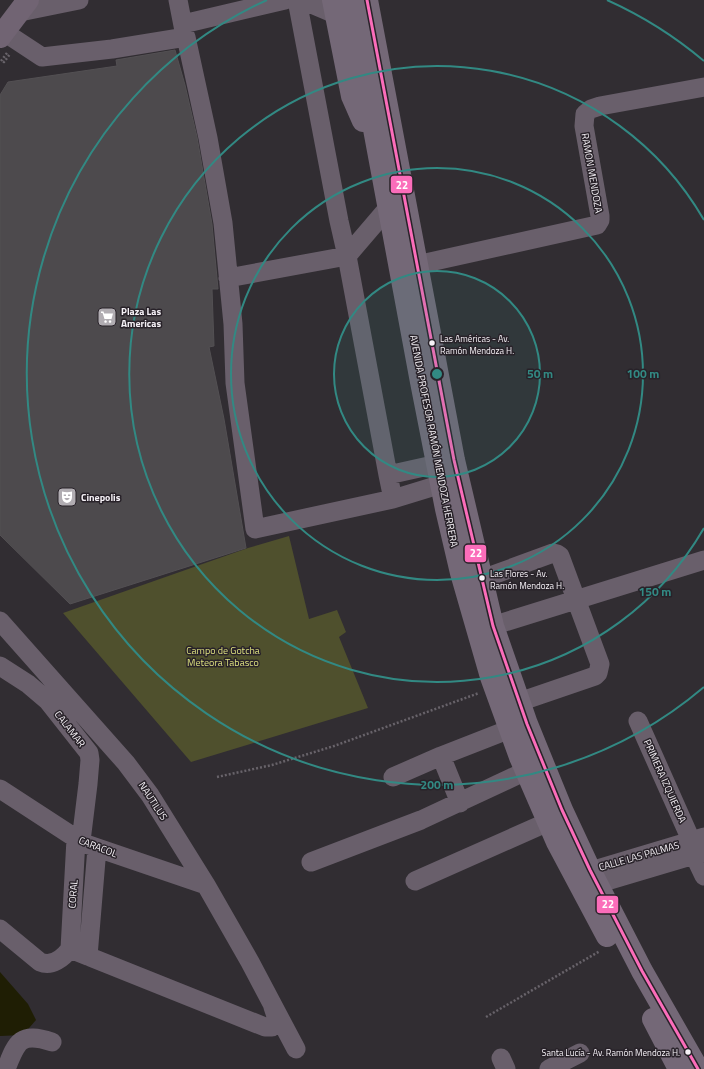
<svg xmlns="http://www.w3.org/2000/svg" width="704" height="1069" font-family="'Titillium Web',sans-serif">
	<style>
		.green { fill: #4f502d }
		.water { fill: #1f1e04 }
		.building { fill: #4d4a4d; stroke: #535053 }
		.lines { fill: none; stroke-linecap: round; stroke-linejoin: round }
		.path { stroke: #68636a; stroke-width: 2.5; stroke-dasharray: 2 2; stroke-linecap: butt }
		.minor { stroke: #695f6b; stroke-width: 19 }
		.major { stroke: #746877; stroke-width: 22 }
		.highway { stroke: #716473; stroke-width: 22 }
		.bus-1-casing { stroke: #282229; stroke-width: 6 }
		.bus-1 { stroke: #fb6dba; stroke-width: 3 }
		.ring { fill: none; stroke: #328983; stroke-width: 2 }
		.bus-dot { fill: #f6f2f7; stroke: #282229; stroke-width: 1.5 }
		.labels { text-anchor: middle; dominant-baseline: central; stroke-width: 3; stroke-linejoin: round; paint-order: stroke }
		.bus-label { font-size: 9px; fill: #f6f2f7; stroke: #282229; text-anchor: start }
		.street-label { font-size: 10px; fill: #f6f2f7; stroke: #282229 }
		.poi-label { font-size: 10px; font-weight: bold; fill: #f6f2f7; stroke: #282229; text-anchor: start }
		.park-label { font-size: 10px; fill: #dde07f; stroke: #282229 }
		.centre { fill: #328983; stroke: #282229; stroke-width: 2 }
		.ring-label { font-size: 12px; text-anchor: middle; font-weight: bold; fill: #328983; stroke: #282229; stroke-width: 3; stroke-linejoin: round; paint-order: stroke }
		.line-badge { stroke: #282229; stroke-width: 1.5 }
		.badge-label { font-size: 11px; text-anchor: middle; font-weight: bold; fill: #fff }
	</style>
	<rect width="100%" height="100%" fill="#312d32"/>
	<path class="green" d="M 289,536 L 309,619 L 337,610 L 346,632 L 339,637 L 368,708 L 191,762 L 63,613 L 248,548 Z"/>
	<path class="water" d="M 0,972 L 28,1004 L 36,1020 L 23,1035 L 0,1036 Z"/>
	<path class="building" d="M 175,50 L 185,85 L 197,137 L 212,224 L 218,289 L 212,289 L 214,346 L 209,347 L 224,419 L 246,548 L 70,604 L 0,535 L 0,95 L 8,82 L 117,66 L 116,60 Z"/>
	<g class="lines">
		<path class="path" d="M 7,53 L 1,61 L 4,62 L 10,54
			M 217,777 L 272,765 L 334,746 L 479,693
			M 486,1017 L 600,951"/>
		<path class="minor" d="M 178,0 L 185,36
			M 297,0 L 339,221 L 347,256 L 388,475 L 393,499
			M 302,0 L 335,14
			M 20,12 L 79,0
			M 183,24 L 285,0
			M 4,32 L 42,57 L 112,49 L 186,37 L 208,138 L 223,223 L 233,324 L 235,383 L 255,529 L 393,499 L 455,480
			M 403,268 L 597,225 L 600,220 L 600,216 L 584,126 L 585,114 L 591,109 L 600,106 L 704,87
			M 228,278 L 347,256 L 388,208
			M 388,475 L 451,461
			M 482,579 L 553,553 L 557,554 L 560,556 L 600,664 L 598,673 L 595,676 L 519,702
			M 0,621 L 126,763 L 150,795 L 206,885 L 250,962 L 296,1049
			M 479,630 L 704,560
			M 0,666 L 28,684 L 48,701 L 89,753 L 90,760 L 88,784 L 81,841
			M 638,721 L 691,840
			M 441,756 L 460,803
			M 393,777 L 441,756 L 510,729
			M 0,789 L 83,843 L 206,885
			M 694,855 L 704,876
			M 311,862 L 421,820 L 526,771
			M 577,875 L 704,837
			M 415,881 L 548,822
			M 583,889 L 597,884 L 704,852
			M 0,929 L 40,962 C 52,967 63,958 70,949
			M 70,949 L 265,1027 L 272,1027 L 275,1024 L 276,1016 L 273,1007
			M 70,949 L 76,839
			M 88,956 L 97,848
			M 501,1058 L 506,1069
			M 6,1069 C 17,1041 20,1032 52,1042
			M 549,1069 L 580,1053"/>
		<path class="major" d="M 333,0 L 352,96 L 363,121
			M 350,0 L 421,382 L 446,509 L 461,573 L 491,677 L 520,757 L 557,842 L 607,936
			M 367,0 L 454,460 L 493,626 L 527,724 L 562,810 L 590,870 L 642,971 L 698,1069
			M 653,1019 L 679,1069"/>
		<path class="highway" d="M 0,37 L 28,0"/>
		<g class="bus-1-casing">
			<path id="bus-1" d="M 367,0 L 454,460 L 493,626 L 527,724 L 562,810 L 590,870 L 642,971 L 698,1069"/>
		</g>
		<use href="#bus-1" class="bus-1"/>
	</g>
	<circle cx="437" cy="374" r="103" fill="#328983" fill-opacity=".12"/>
	<g class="ring">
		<circle cx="437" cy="374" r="103"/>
		<circle cx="437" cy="374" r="206"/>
		<path d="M704 528A308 308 0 1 1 704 220"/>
		<path d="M704 687A411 411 0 1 1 267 0M607 0A411 411 0 0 1 704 61"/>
	</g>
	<defs>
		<g id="supermarket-square" transform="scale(1)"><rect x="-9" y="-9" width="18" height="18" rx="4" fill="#b1adb2" stroke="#282229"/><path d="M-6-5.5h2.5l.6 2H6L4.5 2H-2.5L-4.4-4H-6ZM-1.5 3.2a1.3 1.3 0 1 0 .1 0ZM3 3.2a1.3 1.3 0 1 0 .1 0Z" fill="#fff"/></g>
		<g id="theatre-square" transform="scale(1)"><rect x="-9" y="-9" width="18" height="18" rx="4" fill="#b1adb2" stroke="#282229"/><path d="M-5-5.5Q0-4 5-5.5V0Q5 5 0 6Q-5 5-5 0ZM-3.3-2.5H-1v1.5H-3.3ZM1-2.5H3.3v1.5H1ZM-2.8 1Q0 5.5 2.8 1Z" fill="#fff"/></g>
	</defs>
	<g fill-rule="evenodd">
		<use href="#supermarket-square" x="107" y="317"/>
		<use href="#theatre-square" x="67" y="497"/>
	</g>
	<g class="bus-dot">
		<circle cx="432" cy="343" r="3.5"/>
		<circle cx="482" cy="578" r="3.5"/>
		<circle cx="688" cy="1052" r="3.5"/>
	</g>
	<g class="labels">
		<g class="bus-label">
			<text x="440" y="338">Las Américas - Av.<tspan x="440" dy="12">Ramón Mendoza H.</tspan></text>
			<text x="490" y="573">Las Flores - Av.<tspan x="490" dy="12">Ramón Mendoza H.</tspan></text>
			<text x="680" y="1052" text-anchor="end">Santa Lucía - Av. Ramón Mendoza H.</text>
		</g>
		<g class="street-label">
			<text transform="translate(592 173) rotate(80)">RAMON MENDOZA</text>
			<text transform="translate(434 441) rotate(79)">AVENIDA PROFESOR RAMÓN MENDOZA HERRERA</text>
			<text transform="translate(70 729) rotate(52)">CALAMAR</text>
			<text transform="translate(665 781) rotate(66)">PRIMERA IZQUIERDA</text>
			<text transform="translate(153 801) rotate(57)">NAUTILUS</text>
			<text transform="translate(98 847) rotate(21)">CARACOL</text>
			<text transform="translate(639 856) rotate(-16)">CALLE LAS PALMAS</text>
			<text transform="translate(73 894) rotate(-86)">CORAL</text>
		</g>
		<g class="poi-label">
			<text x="121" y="311">Plaza Las<tspan x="121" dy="12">Americas</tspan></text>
			<text x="81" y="497">Cinepolis</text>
		</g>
		<g class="park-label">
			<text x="223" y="650">Campo de Gotcha<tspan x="223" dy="12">Meteora Tabasco</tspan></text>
		</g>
	</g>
	<circle cx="437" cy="374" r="6" class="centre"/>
	<g class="ring-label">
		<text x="540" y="378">50 m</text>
		<text x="643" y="378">100 m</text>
		<text x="655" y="596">150 m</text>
		<text x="437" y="789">200 m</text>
	</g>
	<g class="line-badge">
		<rect x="390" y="175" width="23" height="19" rx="4" fill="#fb6dba"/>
		<rect x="464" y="544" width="23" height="19" rx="4" fill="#fb6dba"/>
		<rect x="596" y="895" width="23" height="19" rx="4" fill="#fb6dba"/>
	</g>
	<g class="badge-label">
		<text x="402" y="189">22</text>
		<text x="476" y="557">22</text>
		<text x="608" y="908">22</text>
	</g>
</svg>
